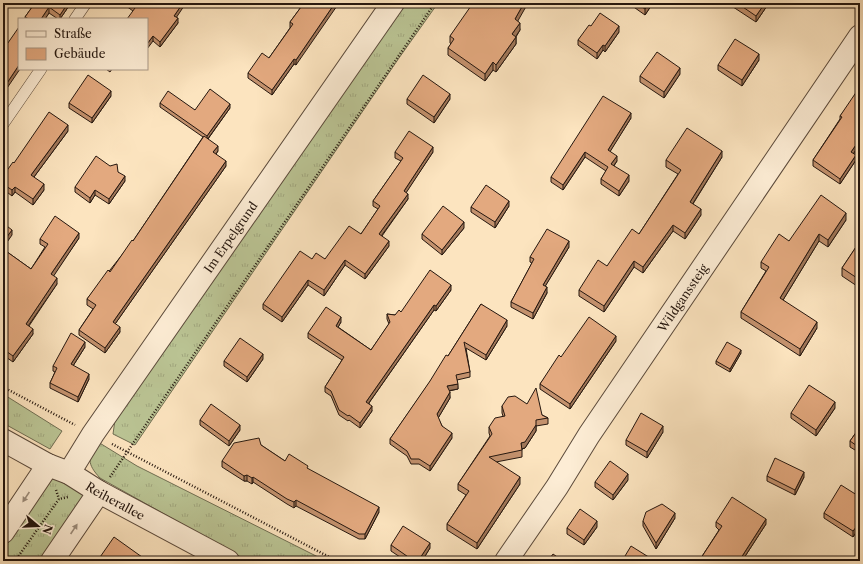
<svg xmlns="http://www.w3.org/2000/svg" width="863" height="564" font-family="'Libre Caslon Text',serif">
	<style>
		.grass { fill: url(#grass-tufts); stroke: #706e52 }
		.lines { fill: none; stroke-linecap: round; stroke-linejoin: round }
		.service-casing { stroke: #5b4a3b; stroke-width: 12 }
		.minor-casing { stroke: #5b4a3b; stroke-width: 24 }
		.path { stroke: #25170f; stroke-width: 2.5; stroke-dasharray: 1 2; stroke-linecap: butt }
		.service { stroke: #fdedd5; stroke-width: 11 }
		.minor { stroke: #fdedd5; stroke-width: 22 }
		.wall { fill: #c3916d; stroke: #25170f }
		.shaded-wall { fill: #9f7659; stroke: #25170f }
		.building { fill: #e3a97f; stroke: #25170f }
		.oneway { fill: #9c8d7c }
		.labels { text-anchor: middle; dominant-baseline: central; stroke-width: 4; stroke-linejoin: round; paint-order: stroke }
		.street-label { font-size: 12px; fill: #25170f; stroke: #fdedd5 }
	</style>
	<defs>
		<pattern id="grass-tufts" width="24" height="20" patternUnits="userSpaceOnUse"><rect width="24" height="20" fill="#bbc595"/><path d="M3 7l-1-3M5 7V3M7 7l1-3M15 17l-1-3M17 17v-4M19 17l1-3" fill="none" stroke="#a1a87f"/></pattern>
	</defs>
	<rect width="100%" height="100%" fill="#fce4bf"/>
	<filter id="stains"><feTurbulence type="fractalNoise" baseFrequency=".005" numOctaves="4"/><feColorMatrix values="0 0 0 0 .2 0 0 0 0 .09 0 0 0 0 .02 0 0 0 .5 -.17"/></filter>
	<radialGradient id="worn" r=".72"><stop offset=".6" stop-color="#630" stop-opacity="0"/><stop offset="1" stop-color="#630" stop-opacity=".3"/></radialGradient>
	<path class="grass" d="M 401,3 L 438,3 L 399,58 L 135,445 L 113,434 L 116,413 Z
		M 3,394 L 62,431 L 50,449 L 3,423 Z
		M 98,442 L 137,466 L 326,561 L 248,561 L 100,478 C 87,464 87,457 98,442 Z
		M 48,465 L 99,492 L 52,561 L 3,561 L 3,532 Z"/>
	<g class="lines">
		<g class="service-casing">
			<path id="service" d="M 75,19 L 86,3
				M 3,124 L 41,69"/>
		</g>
		<g class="minor-casing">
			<g id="minor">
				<path id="s1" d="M 3,440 L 48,465 L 69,473 L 99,492 L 228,561"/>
				<path id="s2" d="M 69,473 L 93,434 L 393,3"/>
				<path d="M 3,532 L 48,465"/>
				<path d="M 52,561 L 99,492"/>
				<path id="s3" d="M 506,561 L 557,487 L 589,435 L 860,36"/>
			</g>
		</g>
		<path class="path" d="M 3,387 L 75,425
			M 112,444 L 337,561
			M 110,477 L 435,3
			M 56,490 L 59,499
			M 15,561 L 59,499 L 68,497"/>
		<use href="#service" class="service"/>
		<use href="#minor" class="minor"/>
	</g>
	<path class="wall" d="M 35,3 L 71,3 L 60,19 L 58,19 L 49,13 L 45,19 L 25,19 L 25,17 Z
		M 122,3 L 156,3 L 176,18 L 178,23 L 160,47 L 153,41 L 133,11 Z
		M 304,3 L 296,65 L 294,64 L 272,95 L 248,78 L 248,73 L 269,58 L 290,28 L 290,22 Z
		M 628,3 L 653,3 L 645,15 Z
		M 727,3 L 769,3 L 756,22 Z
		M 477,6 L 518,21 L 520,30 L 516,37 L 516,44 L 496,72 L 493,70 L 485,81 L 448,55 L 448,48 L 451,44 L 450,43 L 450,36 Z
		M 591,26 L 619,32 L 605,52 L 603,50 L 597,59 L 578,45 L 578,40 Z
		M 759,60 L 742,86 L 718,70 L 718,65 Z
		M 106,69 L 112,69 L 110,72 Z
		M 680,74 L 664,98 L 640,82 L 640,76 Z
		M 860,93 L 854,154 L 856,160 L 840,184 L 813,166 L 813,160 L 840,119 L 840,116 Z
		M 111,96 L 92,123 L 69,108 L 69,103 Z
		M 407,99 L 450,99 L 434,123 L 407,104 Z
		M 160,103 L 195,110 L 230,108 L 208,139 L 218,151 L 216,154 L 226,166 L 115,324 L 120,332 L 105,353 L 79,335 L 79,330 L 93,309 L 87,305 L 87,299 L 133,241 L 203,137 L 160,107 Z
		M 631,118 L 610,151 L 617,161 L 614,166 L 629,181 L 619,196 L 601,184 L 601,179 L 606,171 L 585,157 L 563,190 L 551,182 L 551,177 Z
		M 68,131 L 34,177 L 44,190 L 33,205 L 15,192 L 12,196 L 3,189 L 3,176 L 14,163 Z
		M 395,152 L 433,152 L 406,192 L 408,199 L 382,236 L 389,246 L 365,279 L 345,265 L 324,296 L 308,285 L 282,322 L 263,309 L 263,304 L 312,259 L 325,259 L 361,234 L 378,209 L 373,206 L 373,201 L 401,161 L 395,158 Z
		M 722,157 L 693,204 L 701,215 L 685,239 L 673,231 L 643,273 L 634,267 L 604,312 L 579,296 L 579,290 L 607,266 L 639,234 L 678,174 L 666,167 L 666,160 Z
		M 118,172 L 125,181 L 109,204 L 95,195 L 90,203 L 75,192 L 75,187 Z
		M 509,206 L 495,228 L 471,212 L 471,207 Z
		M 846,220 L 828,247 L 819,241 L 783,300 L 817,328 L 800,356 L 741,318 L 741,312 L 766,271 L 761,268 L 761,262 L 789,241 Z
		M 464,228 L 442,255 L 422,239 L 422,234 Z
		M 79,238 L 53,276 L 57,284 L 29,326 L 33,334 L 13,362 L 3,355 L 3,317 L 5,314 L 3,313 L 3,249 L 31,269 L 45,247 L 40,244 L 40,239 Z
		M 860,241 L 860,288 L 842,276 L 842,268 Z
		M 569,247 L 545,286 L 547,293 L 533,319 L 511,307 L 511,302 L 532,263 L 530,262 L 530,257 Z
		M 451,290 L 436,311 L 434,310 L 369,403 L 372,411 L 360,428 L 349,420 L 348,421 L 339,415 L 331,396 L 325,392 L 325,387 L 342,360 L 308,338 L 308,333 L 341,322 L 338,327 L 371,350 L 389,324 L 387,319 L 387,314 L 395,315 Z
		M 481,304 L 507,326 L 486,360 L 466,348 L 470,372 L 470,377 L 457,380 L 458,389 L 449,391 L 450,398 L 438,418 L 442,426 L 452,438 L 430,471 L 419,464 L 411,464 L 407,456 L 390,444 L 390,439 L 448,356 Z
		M 616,341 L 570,409 L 540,389 L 540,384 L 561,357 Z
		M 85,347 L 73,366 L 89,379 L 78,402 L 50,388 L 50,383 L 55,372 L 53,371 L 53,366 Z
		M 741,353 L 730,372 L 716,364 L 716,361 Z
		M 263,359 L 247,382 L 224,366 L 224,361 Z
		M 502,406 L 542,415 L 548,418 L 548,424 L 536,426 L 536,431 L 525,448 L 522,449 L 522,457 L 496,462 L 520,484 L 477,549 L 447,530 L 447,524 L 466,495 L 458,490 L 458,484 L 490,436 L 489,433 L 489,427 L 503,416 L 502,413 Z
		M 835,408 L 816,436 L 791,418 L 791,413 Z
		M 200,420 L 240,430 L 229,446 L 200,425 Z
		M 860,427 L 860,453 L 850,447 L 850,441 Z
		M 663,432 L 647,458 L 626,445 L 626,440 Z
		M 261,445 L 285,461 L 308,469 L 379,512 L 365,539 L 359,539 L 296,506 L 294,508 L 287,504 L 253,482 L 252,484 L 247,481 L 244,481 L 222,467 L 222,461 Z
		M 767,476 L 804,477 L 795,495 L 767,481 Z
		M 628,480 L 613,500 L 595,487 L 595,482 Z
		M 860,497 L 860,534 L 857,531 L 853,537 L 824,518 L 824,513 Z
		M 675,518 L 656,549 L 643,526 L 643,521 Z
		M 716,522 L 766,524 L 742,561 L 699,561 L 719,530 L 716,527 Z
		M 597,527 L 584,545 L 567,534 L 567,528 Z
		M 391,545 L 430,548 L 422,561 L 406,561 L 391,551 Z"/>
	<path class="shaded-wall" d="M 68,3 L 71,3 L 60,19 L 60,15 Z
		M 183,3 L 186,3 L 174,21 L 174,16 Z
		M 335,3 L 339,3 L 296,65 L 296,60 Z
		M 524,3 L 528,3 L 515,26 L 515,19 Z
		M 649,3 L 653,3 L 645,15 L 645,9 Z
		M 765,3 L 769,3 L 756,22 L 756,16 Z
		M 49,7 L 49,13 L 45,19 L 41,19 Z
		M 178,18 L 178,23 L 160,47 L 160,42 Z
		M 520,23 L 520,30 L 512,42 L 512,34 Z
		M 619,26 L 619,32 L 605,52 L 605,46 Z
		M 153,36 L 153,41 L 147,49 L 147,44 Z
		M 516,37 L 516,44 L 496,72 L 496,65 Z
		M 603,45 L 603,50 L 597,59 L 597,53 Z
		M 759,54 L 759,60 L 742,86 L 742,80 Z
		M 294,59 L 294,64 L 272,95 L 272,90 Z
		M 493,62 L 493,70 L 485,81 L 485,74 Z
		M 19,65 L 19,69 L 20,69 L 3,94 L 3,89 Z
		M 680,68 L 680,74 L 664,98 L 664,92 Z
		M 111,91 L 111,96 L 92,123 L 92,118 Z
		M 450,94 L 450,99 L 434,123 L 434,117 Z
		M 230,104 L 230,108 L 207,140 L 207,136 Z
		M 631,113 L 631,118 L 608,155 L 608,150 Z
		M 68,125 L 68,131 L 31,181 L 31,175 Z
		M 860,139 L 860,144 L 851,157 L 851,152 Z
		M 218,146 L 218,151 L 213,158 L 213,152 Z
		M 433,147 L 433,152 L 404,196 L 404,191 Z
		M 722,151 L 722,157 L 690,208 L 690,202 Z
		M 585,152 L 585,157 L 563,190 L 563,185 Z
		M 856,155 L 856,160 L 840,184 L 840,179 Z
		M 617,156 L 617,161 L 611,169 L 611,164 Z
		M 226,161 L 226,166 L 113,327 L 113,322 Z
		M 629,175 L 629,181 L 619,196 L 619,191 Z
		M 125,176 L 125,181 L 109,204 L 109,199 Z
		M 44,184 L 44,190 L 33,205 L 33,199 Z
		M 15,187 L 15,192 L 12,196 L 12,190 Z
		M 95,190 L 95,195 L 90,203 L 90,198 Z
		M 408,194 L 408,199 L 379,239 L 379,234 Z
		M 509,201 L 509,206 L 495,228 L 495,222 Z
		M 701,209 L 701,215 L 685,239 L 685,233 Z
		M 846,213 L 846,220 L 828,247 L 828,240 Z
		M 464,222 L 464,228 L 442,255 L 442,250 Z
		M 673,225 L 673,231 L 643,273 L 643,267 Z
		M 12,230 L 12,235 L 3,248 L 3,242 Z
		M 79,233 L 79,238 L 51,280 L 51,274 Z
		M 819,234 L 819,241 L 780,305 L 780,298 Z
		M 389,241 L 389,246 L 365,279 L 365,274 Z
		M 569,241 L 569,247 L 543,290 L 543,285 Z
		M 345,260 L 345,265 L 324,296 L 324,290 Z
		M 634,261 L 634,267 L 604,312 L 604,306 Z
		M 57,278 L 57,284 L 26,329 L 26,324 Z
		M 308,280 L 308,285 L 282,322 L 282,317 Z
		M 451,285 L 451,290 L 436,311 L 436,306 Z
		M 547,287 L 547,293 L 533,319 L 533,313 Z
		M 434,305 L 434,310 L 366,407 L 366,402 Z
		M 341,317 L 341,322 L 336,331 L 336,326 Z
		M 507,320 L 507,326 L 486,360 L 486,355 Z
		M 817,322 L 817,328 L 800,356 L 800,349 Z
		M 120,327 L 120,332 L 105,353 L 105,348 Z
		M 33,329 L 33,334 L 13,362 L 13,356 Z
		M 616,336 L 616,341 L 570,409 L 570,404 Z
		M 85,342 L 85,347 L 71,369 L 71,364 Z
		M 741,350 L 741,353 L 730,372 L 730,369 Z
		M 263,354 L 263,359 L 247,382 L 247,377 Z
		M 89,374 L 89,379 L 78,402 L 78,397 Z
		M 458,384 L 458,389 L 447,391 L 447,386 Z
		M 450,392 L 450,398 L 437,420 L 437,414 Z
		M 835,402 L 835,408 L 816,436 L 816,430 Z
		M 372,406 L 372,411 L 360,428 L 360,423 Z
		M 240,425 L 240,430 L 229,446 L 229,441 Z
		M 536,425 L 536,431 L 525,448 L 521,449 L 521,443 Z
		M 663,426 L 663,432 L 647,458 L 647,452 Z
		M 452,433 L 452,438 L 430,471 L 430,466 Z
		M 804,472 L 804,477 L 795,495 L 795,490 Z
		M 628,474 L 628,480 L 613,500 L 613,495 Z
		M 247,475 L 247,481 L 244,481 L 244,476 Z
		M 253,477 L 253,482 L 252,484 L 252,478 Z
		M 520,477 L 520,484 L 477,549 L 477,543 Z
		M 296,500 L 296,506 L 294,508 L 294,502 Z
		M 379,507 L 379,512 L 365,539 L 365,534 Z
		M 675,513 L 675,518 L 656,549 L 656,543 Z
		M 766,519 L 766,524 L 742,561 L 739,561 Z
		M 597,521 L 597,527 L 584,545 L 584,540 Z
		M 857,526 L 857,531 L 853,537 L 853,531 Z
		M 430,543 L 430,548 L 422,561 L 418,561 Z"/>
	<path class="building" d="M 35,3 L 68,3 L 60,15 L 49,7 L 41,19 L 29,19 L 25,17 Z
		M 128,3 L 156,3 L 162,7 L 165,3 L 183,3 L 174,16 L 178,18 L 160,42 L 153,36 L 147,44 L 147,19 L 127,19 L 135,8 Z
		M 304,3 L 335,3 L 296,60 L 294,59 L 272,90 L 248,73 L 262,53 L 269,58 L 293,24 L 290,22 Z
		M 473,3 L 477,6 L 479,3 L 524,3 L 515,19 L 520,23 L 512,34 L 516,37 L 496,65 L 493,62 L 485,74 L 448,48 L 454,39 L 450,36 Z
		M 636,3 L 649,3 L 645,9 Z
		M 737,3 L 765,3 L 756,16 Z
		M 600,13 L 619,26 L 605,46 L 603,45 L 597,53 L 578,40 L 589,25 L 591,26 Z
		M 19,27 L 19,65 L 3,89 L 3,50 Z
		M 735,39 L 759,54 L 742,80 L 718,65 Z
		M 657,52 L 680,68 L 664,92 L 640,76 Z
		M 88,75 L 111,91 L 92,118 L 69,103 Z
		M 423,75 L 450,94 L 434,117 L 407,99 Z
		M 210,89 L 230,104 L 207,136 L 160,103 L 168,91 L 195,110 Z
		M 857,91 L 860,93 L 860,139 L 851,152 L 856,155 L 840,179 L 813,160 L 842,117 L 840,116 Z
		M 603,96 L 631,113 L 608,150 L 617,156 L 611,164 L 629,175 L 619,191 L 601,179 L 608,167 L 585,152 L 563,185 L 551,177 Z
		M 49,112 L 68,125 L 31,175 L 44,184 L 33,199 L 15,187 L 12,190 L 3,184 L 3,176 L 13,162 L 14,163 Z
		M 687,128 L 722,151 L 690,202 L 701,209 L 685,233 L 673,225 L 643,267 L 634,261 L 604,306 L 579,290 L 598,260 L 607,266 L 632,229 L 639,234 L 681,170 L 666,160 Z
		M 409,131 L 433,147 L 404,191 L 408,194 L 379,234 L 389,241 L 365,274 L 345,260 L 324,290 L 308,280 L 282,317 L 263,304 L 300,251 L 312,259 L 316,253 L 325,259 L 349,226 L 361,234 L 380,206 L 373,201 L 403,158 L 395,152 Z
		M 204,136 L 218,146 L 213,152 L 226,161 L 113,322 L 120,327 L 105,348 L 79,330 L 96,305 L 87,299 L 108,270 L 110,272 L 132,240 L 133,241 Z
		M 96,156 L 110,166 L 117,164 L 118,172 L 125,176 L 109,199 L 95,190 L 90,198 L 75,187 Z
		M 486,185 L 509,201 L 495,222 L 471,207 Z
		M 821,195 L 846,213 L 828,240 L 819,234 L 780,298 L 817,322 L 800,349 L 741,312 L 769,267 L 761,262 L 779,234 L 789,241 Z
		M 443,206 L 464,222 L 442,250 L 422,234 Z
		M 55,216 L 79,233 L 51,274 L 57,278 L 26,324 L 33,329 L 13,356 L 3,349 L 3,317 L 7,311 L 3,308 L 3,249 L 31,269 L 48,244 L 40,239 Z
		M 3,223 L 12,230 L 3,242 Z
		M 547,229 L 569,241 L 543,285 L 547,287 L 533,313 L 511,302 L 534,259 L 530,257 Z
		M 860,241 L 860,280 L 842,268 Z
		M 430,270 L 451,285 L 436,306 L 434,305 L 366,402 L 372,406 L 360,423 L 349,415 L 348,416 L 339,410 L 331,391 L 325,387 L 344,357 L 308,333 L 326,307 L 341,317 L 336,326 L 371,350 L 390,322 L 387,314 L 395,315 L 399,310 L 401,312 Z
		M 481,304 L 507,320 L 486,355 L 464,342 L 470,372 L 456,375 L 458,384 L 447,386 L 450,392 L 437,414 L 442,426 L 452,433 L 430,466 L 419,459 L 411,459 L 407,451 L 390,439 L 430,381 L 446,355 L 448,356 Z
		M 589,317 L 616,336 L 570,404 L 540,384 L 559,355 L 561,357 Z
		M 71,333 L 85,342 L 71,364 L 89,374 L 78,397 L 50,383 L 57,368 L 53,366 Z
		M 240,338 L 263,354 L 247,377 L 224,361 Z
		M 727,342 L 741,350 L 730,369 L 716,361 Z
		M 809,385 L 835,402 L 816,430 L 791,413 Z
		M 536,388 L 542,415 L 548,418 L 536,420 L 536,425 L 525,442 L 521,443 L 522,450 L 489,457 L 520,477 L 477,543 L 447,524 L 469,491 L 458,484 L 492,434 L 489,427 L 495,418 L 505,416 L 502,406 L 508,397 L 515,396 L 527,404 Z
		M 211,404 L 240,425 L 229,441 L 200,420 Z
		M 641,413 L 663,426 L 647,452 L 626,440 Z
		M 860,427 L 860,448 L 850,441 Z
		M 259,438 L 261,445 L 285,461 L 289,454 L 308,466 L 307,468 L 379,507 L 365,534 L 359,534 L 296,500 L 294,502 L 287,499 L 253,477 L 252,478 L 247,475 L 244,476 L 222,461 L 234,443 Z
		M 775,458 L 804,472 L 795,490 L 767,476 Z
		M 610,461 L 628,474 L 613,495 L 595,482 Z
		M 841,485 L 860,497 L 860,528 L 857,526 L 853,531 L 824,513 Z
		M 732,497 L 766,519 L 739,561 L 699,561 L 722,526 L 716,522 Z
		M 662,504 L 675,513 L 656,543 L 643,521 L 646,512 Z
		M 580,509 L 597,521 L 584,540 L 567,528 Z
		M 403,526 L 430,543 L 418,561 L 414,561 L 391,545 Z
		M 114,537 L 142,557 L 140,560 L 142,561 L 100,561 L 98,560 Z
		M 631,546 L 655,561 L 622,561 Z
		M 553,554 L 563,561 L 548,561 Z"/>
	<defs><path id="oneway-solid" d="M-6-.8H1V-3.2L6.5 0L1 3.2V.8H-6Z"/></defs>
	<g class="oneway">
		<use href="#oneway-solid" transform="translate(26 497) rotate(124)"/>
		<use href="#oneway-solid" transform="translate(74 529) rotate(-56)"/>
	</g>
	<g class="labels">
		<g class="street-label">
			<text stroke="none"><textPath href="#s2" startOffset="286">Im Erpelgrund</textPath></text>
			<text stroke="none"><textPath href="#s3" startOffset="317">Wildganssteig</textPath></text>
			<text stroke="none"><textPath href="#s1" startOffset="128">Reiherallee</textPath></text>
		</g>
	</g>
	<rect width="863" height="564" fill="none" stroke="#fce4bf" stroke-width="16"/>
	<rect x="4" y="4" width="855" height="556" fill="none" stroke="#25170f" stroke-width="2"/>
	<rect x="8" y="8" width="847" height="548" fill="none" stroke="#25170f"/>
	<rect x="18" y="18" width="130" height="52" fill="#fdedd5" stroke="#a79786"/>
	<rect x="26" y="31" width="20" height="6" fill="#fdedd5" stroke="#a79786"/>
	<text x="54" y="38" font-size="12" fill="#25170f">Straße</text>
	<rect x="26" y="48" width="20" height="12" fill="#e3a97f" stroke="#a79786"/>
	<text x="54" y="58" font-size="12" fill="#25170f">Gebäude</text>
	<g transform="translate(38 526) rotate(109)" stroke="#fdedd5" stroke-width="3" paint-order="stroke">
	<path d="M0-3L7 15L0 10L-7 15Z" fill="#25170f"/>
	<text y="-6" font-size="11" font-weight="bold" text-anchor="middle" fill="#25170f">N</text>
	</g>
	<rect width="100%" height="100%" filter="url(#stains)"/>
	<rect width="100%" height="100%" fill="url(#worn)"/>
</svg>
